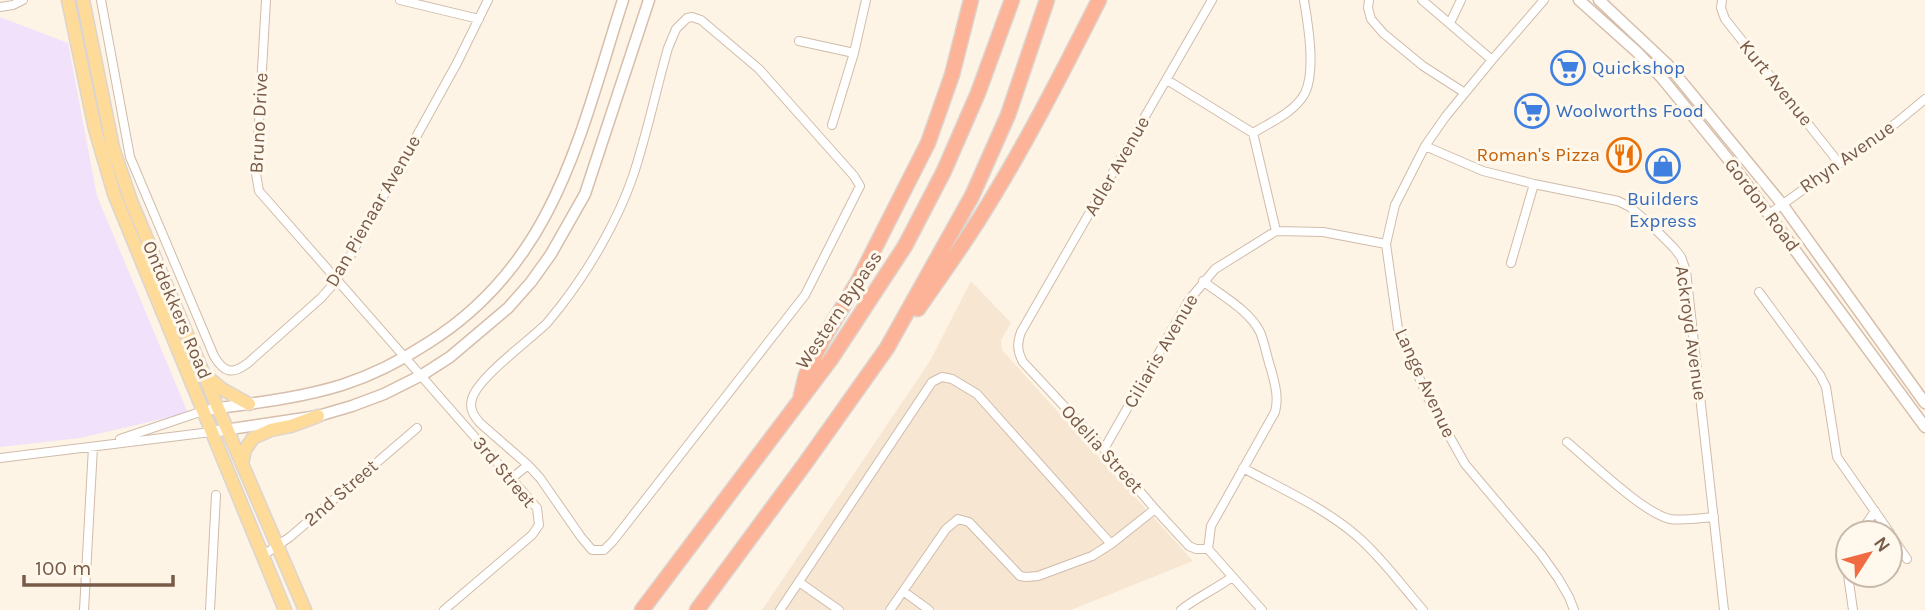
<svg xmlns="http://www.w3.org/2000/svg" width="1925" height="610" font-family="Karla,sans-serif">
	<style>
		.residential { fill: #f6e6d2 }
		.education { fill: #f2e1fa }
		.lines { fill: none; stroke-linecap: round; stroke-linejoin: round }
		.street-casing { stroke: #d0bcaa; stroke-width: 10 }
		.secondary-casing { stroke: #d6beaa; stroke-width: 13 }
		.primary-casing { stroke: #dcd4cf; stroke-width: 15 }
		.highway-casing { stroke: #dcd4cf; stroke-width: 17 }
		.street { stroke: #fff; stroke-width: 8 }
		.secondary { stroke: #fff; stroke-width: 10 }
		.primary { stroke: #ffdb9a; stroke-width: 12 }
		.highway { stroke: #fcb397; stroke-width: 14 }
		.labels { text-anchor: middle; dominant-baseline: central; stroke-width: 6; stroke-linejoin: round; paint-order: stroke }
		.shop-label { font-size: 19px; fill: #366cbe; stroke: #fff8ec; text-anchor: start }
		.street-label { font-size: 19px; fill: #795a48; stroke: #fff8ec }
		.food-label { font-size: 19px; fill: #c56008; stroke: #fff8ec; text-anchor: end }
	</style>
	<rect width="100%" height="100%" fill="#fef4e5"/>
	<path class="residential" d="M 971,281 L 1011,323 L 1001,340 L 1002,350 L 1193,561 L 1071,610 L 762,610 L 930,361 Z"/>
	<path class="education" d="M 0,17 L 68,43 L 97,196 L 188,413 L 80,438 L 0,447 Z"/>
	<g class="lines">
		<g class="street-casing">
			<path id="street" d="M 101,0 L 130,157 L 214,356 C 224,373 232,375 248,363 L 321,298 L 337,280 L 457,63 L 488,0
				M 266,0 L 256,174 L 259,191 L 537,508 L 539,525 L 532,535 L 444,610
				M 400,0 L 479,19
				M 1369,0 L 1368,8 L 1371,19 L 1383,33 L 1423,66 L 1465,93
				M 1422,0 L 1492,60
				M 1544,0 L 1492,60 L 1446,116 L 1425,146 L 1395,205 L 1386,244 L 1398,329 L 1428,398 L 1465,464 L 1541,554 L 1558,578 L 1569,597 L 1574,610
				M 1722,0 L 1721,8 L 1725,19 L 1839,163
				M 0,7 L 13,5 L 23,0
				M 687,18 L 692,17 L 701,20 L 759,69 L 854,176 L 860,186 L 805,295 L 613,541 L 604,550 L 592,550 L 581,537 L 540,478 L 528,465 L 480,423 C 474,416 469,409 472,399 C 478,377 529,341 547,323 C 551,318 556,312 560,307 C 589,270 618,220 633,176 C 647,134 656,90 668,48 L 676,29 Z
				M 1450,23 L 1461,0
				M 799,41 L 854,53
				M 1167,80 L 1253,133 L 1276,231
				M 832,125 L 854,53 L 866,0
				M 1253,133 C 1271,122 1295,112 1305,93 C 1316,70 1308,24 1304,0
				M 1425,146 L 1483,171 L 1534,184 L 1618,201 L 1630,207 L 1651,225 L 1674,248 L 1681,257 L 1686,271 L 1724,610
				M 1769,214 L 1896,123 L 1925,99
				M 1511,263 L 1534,184
				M 1203,281 C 1222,296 1249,310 1260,332 C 1265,344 1267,358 1271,369 C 1275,384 1279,398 1275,412 L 1211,526 L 1208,549 L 1262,610
				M 1759,292 L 1820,375 L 1826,387 L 1837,457 L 1890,533
				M 120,439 L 203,411
				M 1567,442 C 1590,461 1643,513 1670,519 C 1684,521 1700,518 1714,517
				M 1104,449 L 1189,300 L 1215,269 L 1276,231 L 1323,232 L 1386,244
				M 0,458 L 211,432
				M 1243,468 C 1282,489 1325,508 1358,537 C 1383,559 1402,586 1423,610
				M 512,478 L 528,465
				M 1860,533 L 1875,511
				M 1890,534 L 1907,559
				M 1208,549 L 1196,549 L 1189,546 L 1155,509 L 1104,449 L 1023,362 C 1017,351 1017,343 1021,332 L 1212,0
				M 1848,553 L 1848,572
				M 262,556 L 290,537 L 417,428
				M 1848,575 L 1853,610
				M 799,582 L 839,610
				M 903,591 L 929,610
				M 84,610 L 93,447
				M 210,610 L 216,495
				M 780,610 L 932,382 L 942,377 L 952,379 L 977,394 L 1111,544
				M 890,610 L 946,529 L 958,519 L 969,522 L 1020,576 L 1026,577 L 1038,576 L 1092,556 L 1111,544 L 1155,509
				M 1181,610 C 1197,597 1216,589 1232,577"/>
		</g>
		<g class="secondary-casing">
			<path id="secondary" d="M 1579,0 L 1637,52 L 1661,77 L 1728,159 L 1925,427
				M 1599,0 L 1668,65 L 1782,204 L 1925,403
				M 212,409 C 255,403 300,398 342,385 C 373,375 402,360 428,343 C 556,263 580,133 623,0
				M 211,432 L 318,416 L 352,406 L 384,394 L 422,375 L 450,357 L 508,308 L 531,282 L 551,254 L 585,194 L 649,0"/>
		</g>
		<g class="primary-casing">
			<path id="primary" d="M 68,0 L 95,129 L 114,194 L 285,610
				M 83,0 L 113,148 L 131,201 L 218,408 L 305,610
				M 205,375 L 222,389 L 249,404
				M 242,464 L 245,450 L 253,438 L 271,430 L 291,426 L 318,416"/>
		</g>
		<g class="highway-casing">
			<path id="highway" d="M 918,309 C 938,280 959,251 978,221 C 1023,150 1061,75 1099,0
				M 801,395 L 806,375 L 822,341 L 857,283 L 928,143 L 952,75 L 971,0
				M 642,610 L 831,359 L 905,246 L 944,171 L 978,93 L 1012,0
				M 697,610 L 804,465 L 887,348 L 972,196 L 1008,115 L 1047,0"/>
		</g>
		<use href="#street" class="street"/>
		<use href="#secondary" class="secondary"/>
		<use href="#primary" class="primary"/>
		<use href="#highway" class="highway"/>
	</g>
	<defs>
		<g id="supermarket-ring" transform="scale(1.75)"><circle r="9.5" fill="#fff8ec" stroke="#3f7fe0" stroke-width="1.5"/><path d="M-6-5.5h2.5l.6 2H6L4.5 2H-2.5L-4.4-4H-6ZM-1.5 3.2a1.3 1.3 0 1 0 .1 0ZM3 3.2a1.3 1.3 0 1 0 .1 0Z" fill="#3f7fe0"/></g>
		<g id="restaurant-ring" transform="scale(1.75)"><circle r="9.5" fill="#fff8ec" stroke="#e8710a" stroke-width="1.5"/><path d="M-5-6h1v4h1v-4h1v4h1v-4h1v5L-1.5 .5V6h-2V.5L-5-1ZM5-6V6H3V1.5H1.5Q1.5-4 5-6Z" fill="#e8710a"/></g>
		<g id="shop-ring" transform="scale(1.75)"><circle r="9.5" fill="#fff8ec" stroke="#3f7fe0" stroke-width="1.5"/><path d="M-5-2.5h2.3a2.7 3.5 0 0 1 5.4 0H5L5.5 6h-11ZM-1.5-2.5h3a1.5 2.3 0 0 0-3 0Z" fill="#3f7fe0"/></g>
	</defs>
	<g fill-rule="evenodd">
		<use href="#supermarket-ring" x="1568" y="68"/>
		<use href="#supermarket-ring" x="1532" y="111"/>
		<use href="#restaurant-ring" x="1624" y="155"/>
		<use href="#shop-ring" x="1663" y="166"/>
	</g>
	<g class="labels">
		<g class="shop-label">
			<text x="1592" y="68">Quickshop</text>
			<text x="1556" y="111">Woolworths Food</text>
			<text x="1663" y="199" text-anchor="middle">Builders<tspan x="1663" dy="22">Express</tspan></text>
		</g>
		<g class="street-label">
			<text transform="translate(1776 83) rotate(51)">Kurt Avenue</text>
			<text transform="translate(259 123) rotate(-87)">Bruno Drive</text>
			<text transform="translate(1847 157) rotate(-35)">Rhyn Avenue</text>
			<text transform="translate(1117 166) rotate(-60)">Adler Avenue</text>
			<text transform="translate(1762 205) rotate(53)">Gordon Road</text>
			<text transform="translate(373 211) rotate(-60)">Dan Pienaar Avenue</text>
			<text transform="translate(177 310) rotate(67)">Ontdekkers Road</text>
			<text transform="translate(839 310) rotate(-56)">Western Bypass</text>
			<text transform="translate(1691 333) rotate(82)">Ackroyd Avenue</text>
			<text transform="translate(1161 351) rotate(-60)">Ciliaris Avenue</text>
			<text transform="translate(1425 383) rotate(65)">Lange Avenue</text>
			<text transform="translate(1102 449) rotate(48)">Odelia Street</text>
			<text transform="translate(504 472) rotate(50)">3rd Street</text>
			<text transform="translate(341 493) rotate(-41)">2nd Street</text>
		</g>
		<g class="food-label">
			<text x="1600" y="155">Roman's Pizza</text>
		</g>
	</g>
	<g transform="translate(1869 554) rotate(54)"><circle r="33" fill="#fff8ec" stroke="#c9b9aa" stroke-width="2"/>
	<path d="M0-5L12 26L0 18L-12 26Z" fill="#f06b41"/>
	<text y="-10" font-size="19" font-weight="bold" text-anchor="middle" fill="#795a48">N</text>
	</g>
	<path d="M24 575v10h149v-10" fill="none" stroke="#795a48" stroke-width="3.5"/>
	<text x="35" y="575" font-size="21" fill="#795a48" stroke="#fff8ec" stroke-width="5" paint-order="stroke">100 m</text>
</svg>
